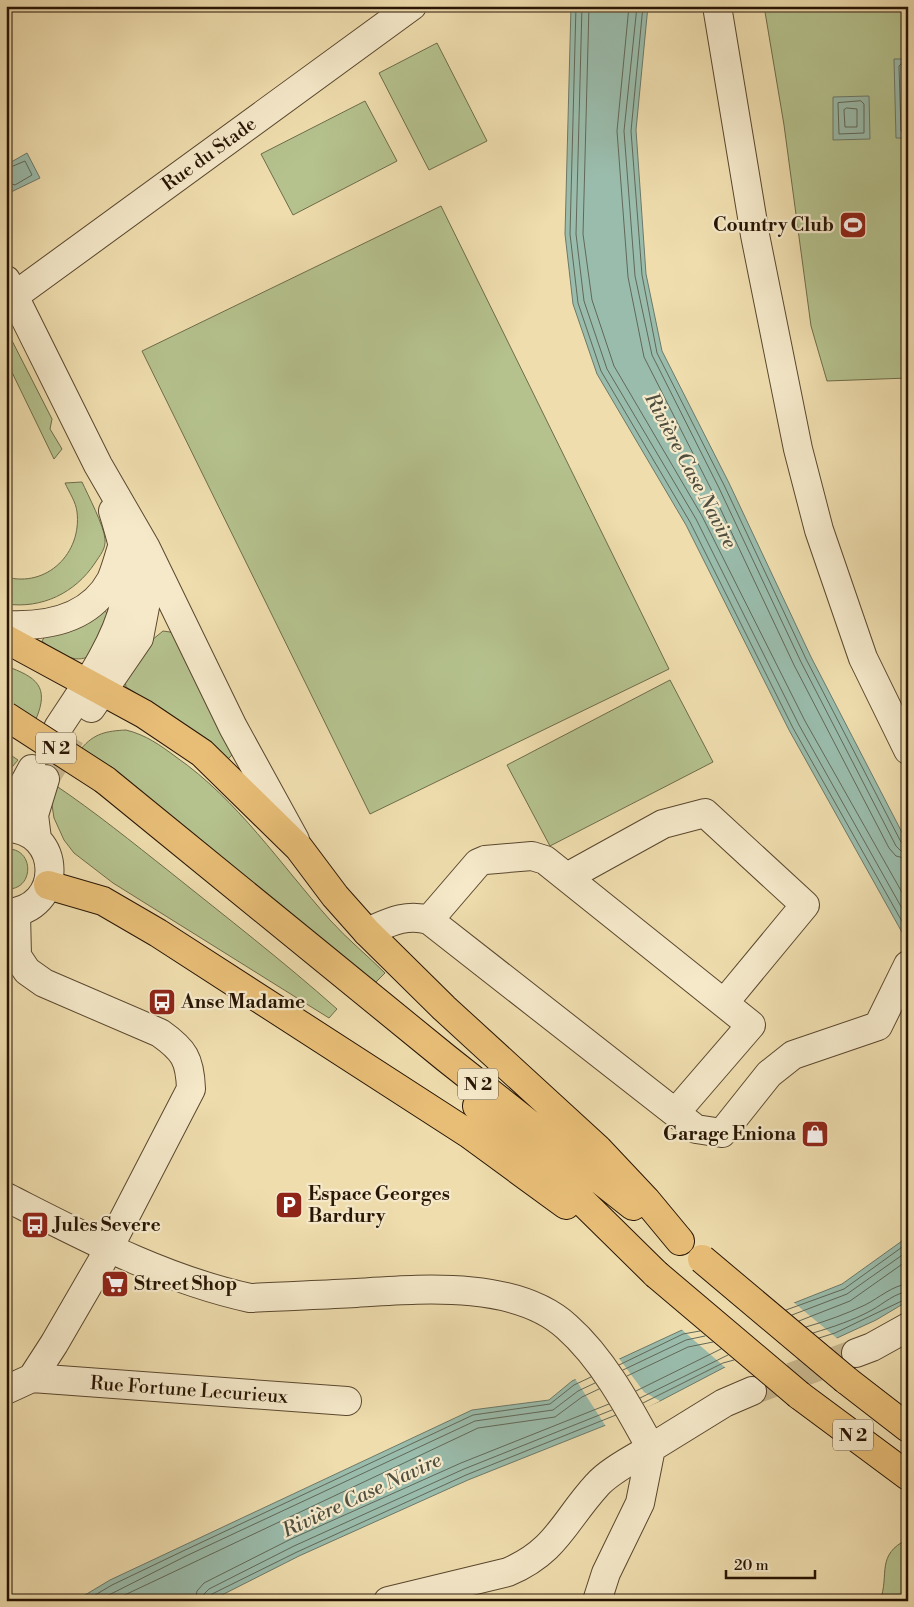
<svg xmlns="http://www.w3.org/2000/svg" width="914" height="1607" font-family="'Libre Bodoni',serif">
	<style>
		.green { fill: #b5c28e; stroke: #6e6c49 }
		.water { fill: #9abcac; stroke: #6c7969 }
		.pier { fill: #efddae }
		.lines { fill: none; stroke-linecap: round; stroke-linejoin: round }
		.shore { stroke: #616858; stroke-width: 1 }
		.tertiary-tunnel { stroke: #c7b58c; stroke-width: 28; stroke-dasharray: 28 14; stroke-linecap: butt }
		.minor-casing { stroke: #5a472e; stroke-width: 30 }
		.tertiary-casing { stroke: #5a472e; stroke-width: 30 }
		.primary-casing { stroke: #281504; stroke-width: 30 }
		.minor { stroke: #f5e9ca; stroke-width: 28 }
		.tertiary { stroke: #f5e9ca; stroke-width: 28 }
		.primary { stroke: #e8be77; stroke-width: 28 }
		.primary-bridge-casing { stroke: #281504; stroke-width: 30; stroke-linecap: butt }
		.primary-bridge { stroke: #e8be77; stroke-width: 28 }
		.labels { text-anchor: middle; dominant-baseline: central; stroke-width: 4.5; stroke-linejoin: round; paint-order: stroke }
		.shield { fill: #f5e9ca; stroke: #66553f; stroke-width: 1 }
		.shield-label { font-size: 18px; font-weight: bold; fill: #281504 }
		.street-label { font-size: 19px; fill: #281504; stroke: #f5e9ca }
		.poi-label { font-size: 19px; font-weight: bold; fill: #281504; stroke: #f5e9ca; text-anchor: start }
		.water-label { font-size: 20px; font-style: italic; fill: #504f3f; stroke: #f5e9ca }
	</style>
	<rect width="100%" height="100%" fill="#efddae"/>
	<filter id="stains"><feTurbulence type="fractalNoise" baseFrequency=".004" numOctaves="4"/><feColorMatrix values="0 0 0 0 .2 0 0 0 0 .09 0 0 0 0 .02 0 0 0 .5 -.17"/></filter>
	<radialGradient id="worn" r=".72"><stop offset=".6" stop-color="#630" stop-opacity="0"/><stop offset="1" stop-color="#630" stop-opacity=".3"/></radialGradient>
	<path class="green" d="M 764,6 L 908,6 L 908,378 L 827,381 L 811,326 L 784,125 Z
		M 437,43 L 487,141 L 429,170 L 379,73 Z
		M 365,101 L 397,161 L 293,215 L 261,154 Z
		M 441,206 L 669,669 L 370,814 L 142,351 Z
		M 6,329 L 52,419 L 50,429 L 62,449 L 54,459 L 6,360 Z
		M 82,482 C 88,495 104,526 105,539 C 106,549 100,555 95,563 C 75,593 42,609 6,604 L 6,577 C 47,588 82,553 77,512 C 76,502 69,492 65,483 Z
		M 105,610 L 108,616 L 87,657 C 73,664 53,650 42,641 L 45,636 Z
		M 163,631 L 170,632 L 177,637 L 233,754 L 228,759 C 196,732 162,709 126,687 L 125,680 L 152,640 Z
		M 6,666 C 36,677 50,686 36,719 L 6,700 Z
		M 670,680 L 713,762 L 550,846 L 507,765 Z
		M 126,730 C 146,735 160,745 176,757 C 238,800 280,864 330,920 C 347,939 367,955 385,973 L 373,985 L 81,749 C 94,733 107,731 126,730 Z
		M 6,752 L 18,760 L 6,774 Z
		M 55,785 C 95,812 132,842 170,872 C 226,917 283,961 337,1009 L 329,1018 L 113,883 L 74,853 L 64,840 L 54,818 L 52,805 Z
		M 6,849 C 35,847 35,891 6,889 Z
		M 908,1539 L 908,1601 L 880,1601 C 890,1574 875,1555 908,1539 Z"/>
	<path class="water" d="M 571,6 L 648,6 L 636,130 L 646,274 L 662,351 L 729,483 L 811,657 L 908,844 L 908,943 L 789,730 L 686,525 L 597,374 L 573,304 L 565,234 Z
		M 894,59 L 908,59 L 908,138 L 896,138 Z
		M 869,96 L 870,139 L 833,140 L 833,97 Z
		M 27,153 L 40,178 L 11,192 L 6,184 L 6,165 Z
		M 908,1223 L 908,1301 L 876,1320 L 837,1338 L 725,1367 L 660,1401 L 606,1425 L 468,1480 L 299,1556 L 210,1601 L 75,1601 L 110,1580 L 472,1410 L 549,1400 L 572,1381 L 682,1330 L 794,1303 L 842,1284 L 902,1241 Z"/>
	<path class="pier" d="M 792,1301 L 839,1340 L 727,1369 L 680,1328 Z
		M 618,1357 L 644,1392 L 660,1401 L 607,1428 L 574,1377 Z"/>
	<g class="lines">
		<path class="shore" d="M 576,6 L 570,234 L 578,303 L 601,371 L 690,522 L 793,728 L 908,932
			M 582,6 L 576,234 L 584,301 L 607,369 L 696,519 L 799,725 L 908,919
			M 589,6 L 583,234 L 592,300 L 614,366 L 702,516 L 805,721 L 908,903
			M 629,6 L 617,131 L 628,277 L 644,357 L 712,491 L 794,665 L 889,848 L 896,856 L 908,859
			M 637,6 L 624,131 L 635,276 L 652,355 L 719,488 L 801,662 L 896,846 L 901,851 L 908,852
			M 643,6 L 631,131 L 642,275 L 657,353 L 724,485 L 806,659 L 901,842 L 908,845
			M 908,64 L 901,64 L 899,66 L 901,131 L 908,133
			M 908,70 L 906,72 L 908,126
			M 861,101 L 864,104 L 864,133 L 839,134 L 838,103 Z
			M 847,108 L 857,109 L 857,127 L 845,127 L 844,110 Z
			M 6,169 L 25,161 L 32,175 L 15,185 L 6,182
			M 786,1310 L 844,1289 L 905,1245 L 908,1241
			M 792,1315 L 847,1294 L 908,1251
			M 799,1321 L 850,1301 L 908,1260
			M 806,1327 C 827,1321 846,1314 865,1305 C 879,1298 893,1285 908,1284
			M 813,1333 C 833,1327 854,1320 872,1310 C 883,1304 896,1292 908,1292
			M 819,1338 L 835,1333 L 908,1298
			M 619,1365 L 683,1334 L 700,1331
			M 623,1370 L 686,1340 L 705,1336
			M 627,1376 L 688,1347 L 713,1342
			M 636,1391 L 721,1349
			M 640,1398 L 728,1355
			M 643,1403 L 723,1363 L 734,1360
			M 85,1601 L 112,1585 L 183,1551 L 473,1415 L 550,1404 L 574,1385 L 591,1377
			M 97,1601 L 186,1556 L 475,1421 L 553,1410 L 578,1391 L 595,1383
			M 112,1601 L 478,1428 L 555,1417 L 582,1397 L 599,1389
			M 195,1601 L 197,1591 L 204,1583 L 291,1539 L 461,1463 L 609,1404
			M 203,1601 L 204,1594 L 209,1589 L 294,1546 L 464,1469 L 612,1410
			M 209,1601 L 212,1594 L 297,1552 L 466,1475 L 616,1415"/>
		<path class="tertiary-tunnel" d="M 45,779 L 71,736
			M 752,1391 L 856,1353"/>
		<g class="minor-casing">
			<path id="minor" d="M 717,6 L 755,235 L 798,449 L 819,530 L 863,658 L 908,750
				M 6,302 L 412,6
				M 567,877 L 663,824 L 705,813 L 805,905 L 724,1003
				M 429,920 L 478,863 L 485,860 L 532,856 L 545,860 L 751,1025 L 676,1112
				M 367,932 C 388,923 406,913 429,920 L 696,1129 L 722,1133 L 769,1074 L 793,1055 L 878,1026 L 908,965
				M 6,1197 C 85,1237 163,1279 250,1298 C 285,1296 320,1295 356,1293 C 419,1289 516,1280 567,1327 C 603,1359 628,1406 651,1448 C 635,1458 609,1471 597,1485 C 564,1521 557,1551 508,1572 L 388,1601
				M 32,1378 L 347,1401
				M 6,1390 L 32,1378 L 54,1344 L 101,1263 L 191,1089 C 190,1059 184,1050 160,1033 L 44,983 L 27,971 L 17,956 L 16,913"/>
		</g>
		<g class="tertiary-casing">
			<path id="tertiary" d="M 6,280 L 98,465 L 146,548 L 233,727 L 295,840
				M 6,625 C 47,627 90,619 111,580 C 115,571 118,560 121,550
				M 91,708 L 139,638 L 148,591 L 147,557
				M 58,728 C 82,691 115,646 125,602 C 132,573 122,540 113,511
				M 6,817 L 32,769
				M 6,828 C 63,828 65,911 6,913
				M 37,839 L 34,815 L 45,779
				M 856,1353 L 872,1347 L 908,1327
				M 597,1601 L 606,1573 L 640,1503 L 651,1448 L 724,1403 L 752,1391"/>
		</g>
		<g class="primary-casing">
			<path id="primary" d="M 6,639 L 144,714 L 202,753 L 299,848 L 335,896 L 367,932 L 444,1008 L 598,1149 L 646,1200 L 680,1241
				M 105,780 L 446,1058 L 633,1206
				M 48,885 L 103,901 L 158,933 L 469,1134 L 566,1205
				M 477,1106 L 536,1156 L 656,1274
				M 846,1380 L 908,1428
				M 799,1395 L 908,1476"/>
		</g>
		<use href="#minor" class="minor"/>
		<use href="#tertiary" class="tertiary"/>
		<use href="#primary" class="primary"/>
		<g class="primary-bridge-casing">
			<path id="primary-bridge" d="M 6,716 L 105,780
				M 702,1259 L 846,1380
				M 656,1274 L 799,1395"/>
		</g>
		<use href="#primary-bridge" class="primary-bridge"/>
	</g>
	<defs>
		<g id="stadium-square" transform="scale(1.4375)"><rect x="-9" y="-9" width="18" height="18" rx="4" fill="#8f2418" stroke="#f5e9ca"/><path d="M0-5a6.5 5 0 1 0 0 10a6.5 5 0 1 0 0-10ZM-3.5-1.8h7v3.6h-7Z" fill="#fff"/></g>
		<g id="bus-square" transform="scale(1.4375)"><rect x="-9" y="-9" width="18" height="18" rx="4" fill="#8f2418" stroke="#f5e9ca"/><path d="M-5-6H5V4H4V6H2V4H-2V6H-4V4H-5ZM-3.5-4V0h7V-4ZM-3.5 1.2v1.5H-2V1.2ZM2 1.2v1.5H3.5V1.2Z" fill="#fff"/></g>
		<g id="shop-square" transform="scale(1.4375)"><rect x="-9" y="-9" width="18" height="18" rx="4" fill="#8f2418" stroke="#f5e9ca"/><path d="M-5-2.5h2.3a2.7 3.5 0 0 1 5.4 0H5L5.5 6h-11ZM-1.5-2.5h3a1.5 2.3 0 0 0-3 0Z" fill="#fff"/></g>
		<g id="parking-square" transform="scale(1.4375)"><rect x="-9" y="-9" width="18" height="18" rx="4" fill="#8f2418" stroke="#f5e9ca"/><path d="M-3.5-5.5H1a3.5 3.5 0 0 1 0 7H-1V5.5H-3.5ZM-1-3.4V-.6H.8a1.4 1.4 0 0 0 0-2.8Z" fill="#fff"/></g>
		<g id="supermarket-square" transform="scale(1.4375)"><rect x="-9" y="-9" width="18" height="18" rx="4" fill="#8f2418" stroke="#f5e9ca"/><path d="M-6-5.5h2.5l.6 2H6L4.5 2H-2.5L-4.4-4H-6ZM-1.5 3.2a1.3 1.3 0 1 0 .1 0ZM3 3.2a1.3 1.3 0 1 0 .1 0Z" fill="#fff"/></g>
	</defs>
	<g fill-rule="evenodd">
		<use href="#stadium-square" x="853" y="225"/>
		<use href="#bus-square" x="162" y="1002"/>
		<use href="#shop-square" x="815" y="1134"/>
		<use href="#parking-square" x="289" y="1205"/>
		<use href="#bus-square" x="35" y="1225"/>
		<use href="#supermarket-square" x="115" y="1284"/>
	</g>
	<g class="labels">
		<g class="shield">
			<rect x="36" y="732.5" width="40" height="31" rx="4"/>
			<rect x="458" y="1068.5" width="40" height="31" rx="4"/>
			<rect x="833" y="1419.5" width="40" height="31" rx="4"/>
		</g>
		<g class="shield-label">
			<text x="56" y="748">N 2</text>
			<text x="478" y="1084">N 2</text>
			<text x="853" y="1435">N 2</text>
		</g>
		<g class="street-label">
			<text transform="translate(209 154) rotate(-36)">Rue du Stade</text>
			<text transform="translate(189 1390) rotate(4)">Rue Fortune Lecurieux</text>
		</g>
		<g class="poi-label">
			<text x="834" y="225" text-anchor="end">Country Club</text>
			<text x="181" y="1002">Anse Madame</text>
			<text x="796" y="1134" text-anchor="end">Garage Eniona</text>
			<text x="308" y="1194">Espace Georges<tspan x="308" dy="22">Bardury</tspan></text>
			<text x="54" y="1225">Jules Severe</text>
			<text x="134" y="1284">Street Shop</text>
		</g>
		<g class="water-label">
			<text transform="translate(690 471) rotate(62)">Rivière Case Navire</text>
			<text transform="translate(362 1496) rotate(-25)">Rivière Case Navire</text>
		</g>
	</g>
	<rect width="914" height="1607" fill="none" stroke="#efddae" stroke-width="25"/>
	<rect x="8" y="8" width="899" height="1592" fill="none" stroke="#281504" stroke-width="2.5"/>
	<rect x="12" y="12" width="889" height="1582" fill="none" stroke="#281504"/>
	<path d="M726 1570v8h89v-8" fill="none" stroke="#281504" stroke-width="2.5"/>
	<text x="734" y="1570" font-size="15" fill="#281504" stroke="#f5e9ca" stroke-width="4" paint-order="stroke">20 m</text>
	<rect width="100%" height="100%" filter="url(#stains)"/>
	<rect width="100%" height="100%" fill="url(#worn)"/>
</svg>
